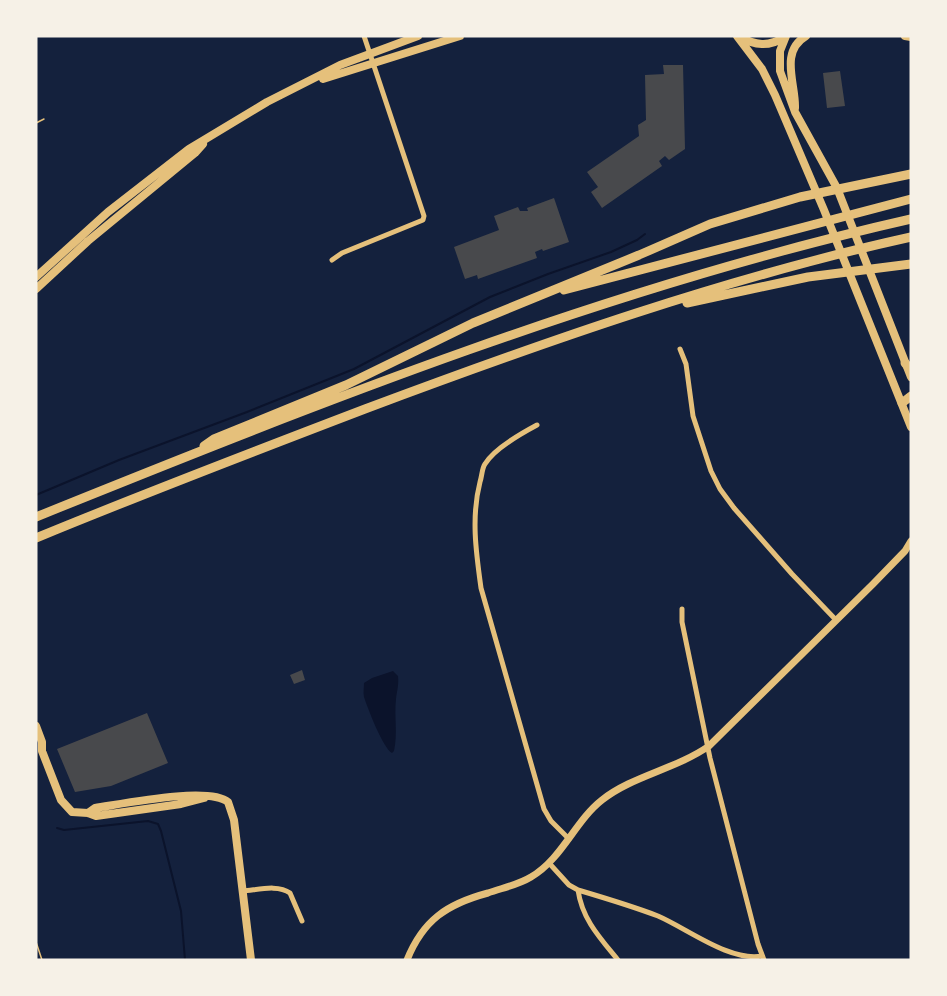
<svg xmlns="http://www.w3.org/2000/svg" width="947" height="996" font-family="'Asap Condensed',sans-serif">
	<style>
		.water { fill: #0b132b }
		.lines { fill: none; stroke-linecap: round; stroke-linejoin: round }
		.stream { stroke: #0b132b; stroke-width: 2 }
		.building { fill: #48494c }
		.path { stroke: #e5c07b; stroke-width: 1.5 }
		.minor { stroke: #e5c07b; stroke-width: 5 }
		.tertiary { stroke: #e5c07b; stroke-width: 7 }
		.secondary { stroke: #e5c07b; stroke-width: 8 }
		.primary { stroke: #e5c07b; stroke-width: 8 }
		.motorway { stroke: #e5c07b; stroke-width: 9 }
	</style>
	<rect width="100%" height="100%" fill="#14213d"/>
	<path class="water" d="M 393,671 L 398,676 C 399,685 397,690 396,699 C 394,716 398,734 394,751 L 392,753 C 383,748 368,709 364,697 C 363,693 364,688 364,683 L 372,678 Z"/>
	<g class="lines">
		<path class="stream" d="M 36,495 L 119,460 L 247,412 L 354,369 L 490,297 L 548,274 L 611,252 L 637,240 L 645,234
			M 57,828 L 64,830 L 148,821 L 158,824 L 161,831 L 181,911 L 185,960"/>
	</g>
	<path class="building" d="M 663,65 L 683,65 L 685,149 L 669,160 L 665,156 L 659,161 L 662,166 L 602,208 L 591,192 L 598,187 L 587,172 L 639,136 L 638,125 L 646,120 L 645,75 L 664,74 Z
		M 840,71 L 845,106 L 827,108 L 823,73 Z
		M 554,198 L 569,242 L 543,251 L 542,249 L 535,252 L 537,258 L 478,279 L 477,275 L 465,279 L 454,247 L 499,230 L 494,216 L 518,207 L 520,211 L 528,211 L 527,208 Z
		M 302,670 L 305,680 L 294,684 L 290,675 Z
		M 147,713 L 168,763 L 111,786 L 75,792 L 57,749 Z"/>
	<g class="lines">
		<path class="path" d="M 36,123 L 44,119
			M 36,942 L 42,960"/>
		<path class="minor" d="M 332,260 L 342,253 L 423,220 L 424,216 L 364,36
			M 680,349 L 686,364 L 693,416 L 711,471 L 720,489 L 734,508 L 792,574 L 836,620
			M 537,425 C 522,433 494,449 485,464 C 482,468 482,476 480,482 C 471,517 476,552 481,588 L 544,809 L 551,821 L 569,839
			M 682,609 L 682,622 L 710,758 L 758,944 L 764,960
			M 549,863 L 569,885 L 578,890 C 605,898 632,906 658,916 C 688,929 730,962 762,956
			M 578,890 C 582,919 600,938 618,960
			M 243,891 C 257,890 278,884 290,893 L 302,921"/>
		<path class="tertiary" d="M 407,960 C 423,920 447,904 488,893 C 502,888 518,885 531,877 C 562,859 575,821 602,800 C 632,776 676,769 709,746 L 873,584 L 905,551 L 911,541"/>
		<path class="secondary" d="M 36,726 L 42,742 L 42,751 L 61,800 L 72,812 L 88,813 L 96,816 L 181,804 L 204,798
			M 88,813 L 95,808 C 122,804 209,786 228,802 L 234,820 L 251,960"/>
		<path class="primary" d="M 737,36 L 762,69 L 775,95 L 824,210 L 911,427
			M 739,36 C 755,46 769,47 785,37
			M 786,36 L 780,51 L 780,71 L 795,112 L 837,188 L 911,377
			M 905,36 L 911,37
			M 323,79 L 460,36
			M 795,108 C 796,84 779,52 806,36
			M 36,277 L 108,212 L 189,149 L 267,102 L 340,65 L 418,36
			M 36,289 L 88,241 L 195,153 L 203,144"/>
		<path class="motorway" d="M 564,290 L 911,199
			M 687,303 L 808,277 L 911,264
			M 905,363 L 911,370
			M 902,403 L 911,396
			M 204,446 L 214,439 L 346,385 L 473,323 L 639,255 L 710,224 L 800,197 L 911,174
			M 36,517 C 321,402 610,287 911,219
			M 36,538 C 145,493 255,451 365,409 C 544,342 725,278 911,237"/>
	</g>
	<rect width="947" height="996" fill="none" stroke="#f6f1e7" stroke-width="75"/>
</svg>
